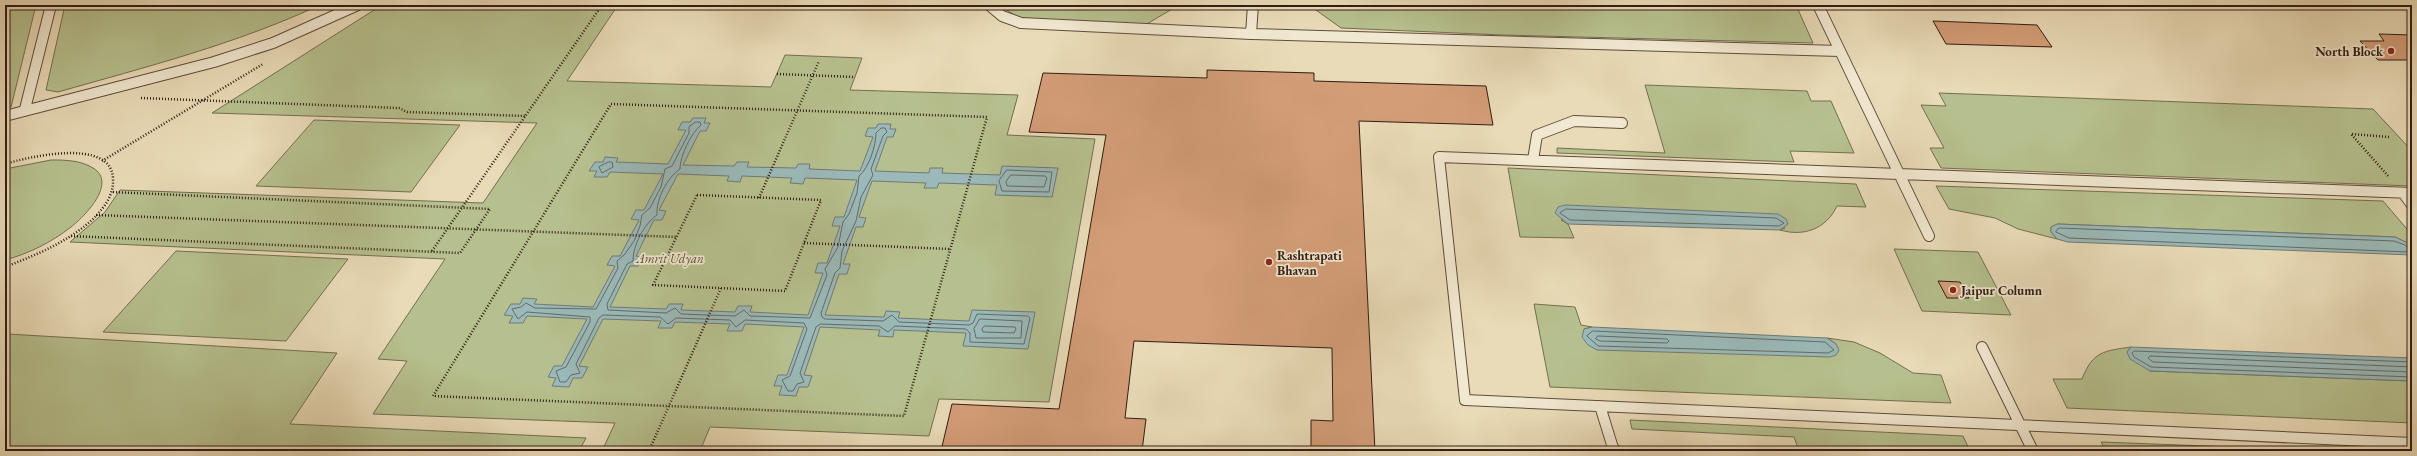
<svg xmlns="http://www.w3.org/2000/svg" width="2417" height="456" font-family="'EB Garamond',serif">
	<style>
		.green { fill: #b6c08e; stroke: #746e51 }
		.water { fill: #9ab9b8; stroke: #707a76; fill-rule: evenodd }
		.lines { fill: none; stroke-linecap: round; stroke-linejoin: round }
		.shore { stroke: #666a66; stroke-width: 1 }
		.building { fill: #d39d77; stroke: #321c14 }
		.service-casing { stroke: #604c3d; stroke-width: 12 }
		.path { stroke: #321c14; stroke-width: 2.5; stroke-dasharray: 1 2; stroke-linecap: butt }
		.service { stroke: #f1e8d0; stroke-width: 10 }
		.poi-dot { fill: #8f2418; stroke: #f1e8d0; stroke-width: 1.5 }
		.labels { text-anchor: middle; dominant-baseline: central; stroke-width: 3.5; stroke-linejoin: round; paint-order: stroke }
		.poi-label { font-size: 13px; font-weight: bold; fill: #321c14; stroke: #f1e8d0; text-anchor: start }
		.park-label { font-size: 13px; font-style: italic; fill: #5a4d39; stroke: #f1e8d0 }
	</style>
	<rect width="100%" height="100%" fill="#e9dbb7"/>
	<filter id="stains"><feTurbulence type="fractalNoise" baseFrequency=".005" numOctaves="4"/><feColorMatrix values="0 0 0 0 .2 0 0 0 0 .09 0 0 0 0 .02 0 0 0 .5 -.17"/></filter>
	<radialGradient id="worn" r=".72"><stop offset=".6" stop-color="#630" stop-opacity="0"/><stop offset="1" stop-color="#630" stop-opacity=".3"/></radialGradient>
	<path class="green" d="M 5,5 L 36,5 L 11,107 L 5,109 Z
		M 65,5 L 320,5 C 236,44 146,67 58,92 L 46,90 Z
		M 382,5 L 618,5 L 567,81 L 771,87 L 785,55 L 862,58 L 850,90 L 1018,95 L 1007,135 L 1095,139 L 1049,402 L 939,399 L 929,436 L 710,427 L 700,451 L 602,451 L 615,423 L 373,414 L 407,361 L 378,359 L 445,259 L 70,242 L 105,212 L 120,190 L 483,203 L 537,123 L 212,113 Z
		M 999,5 L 1179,5 L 1145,25 L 1019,18 Z
		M 1309,5 L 1796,5 L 1813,43 L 1503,35 L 1341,28 Z
		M 1645,85 L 1807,91 L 1811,101 L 1831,101 L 1854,153 L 1790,151 L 1794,162 L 1557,153 L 1557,148 L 1665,153 Z
		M 1939,93 L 2373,109 L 2412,151 L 2412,186 L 1941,168 L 1930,148 L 1944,148 L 1921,105 L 1946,106 Z
		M 314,120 L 460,125 L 411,192 L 256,186 Z
		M 51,160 C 65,160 80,160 93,168 C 118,183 84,217 71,227 C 52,242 28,254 5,260 L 5,169 Z
		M 1508,168 L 1856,184 L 1866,207 L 1837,206 C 1826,229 1804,237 1780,230 L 1785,228 L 1561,220 L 1568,224 L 1574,238 L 1520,237 Z
		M 1936,186 L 2383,201 L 2412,235 L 2412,245 L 2395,237 L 2058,224 L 2051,227 L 2051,232 L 2057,239 L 2018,229 L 1995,218 L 1949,209 Z
		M 1894,249 L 1978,252 L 2011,315 L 1922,311 Z
		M 176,251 L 348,259 L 286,341 L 103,332 Z
		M 1534,304 L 1575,307 L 1581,325 L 1592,327 L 1584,329 L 1836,344 L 1827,338 L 1854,342 L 1880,353 L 1913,373 L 1941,375 L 1951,403 L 1550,387 Z
		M 7,334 L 337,353 L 290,424 L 586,438 L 579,451 L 5,451 Z
		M 2131,347 L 2127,352 L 2150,371 L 2412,381 L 2412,423 L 2067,408 L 2053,379 L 2082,379 C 2093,351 2104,351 2131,347 Z
		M 1630,420 L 1963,436 L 1970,451 L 1799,451 L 1794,437 L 1632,429 Z
		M 2101,442 L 2337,451 L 2106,451 Z"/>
	<path class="water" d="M 693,118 L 706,118 L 704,123 L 710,123 L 706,131 L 700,131 L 683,165 L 734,166 L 737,162 L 749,162 L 747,167 L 796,168 L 798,164 L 810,164 L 809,169 L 860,171 L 873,137 L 865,136 L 868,128 L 876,128 L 878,124 L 891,124 L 890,129 L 896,129 L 893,137 L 887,137 L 875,171 L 929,173 L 930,168 L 943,168 L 942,173 L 1000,175 L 1002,166 L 1058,168 L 1052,197 L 995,195 L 997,185 L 939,183 L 937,188 L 924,188 L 926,183 L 872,181 L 859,217 L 866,218 L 863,227 L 856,227 L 843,264 L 850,264 L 847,274 L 839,274 L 825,315 L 884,317 L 886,311 L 900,312 L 898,318 L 969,321 L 972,310 L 1035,312 L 1028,349 L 963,346 L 966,333 L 894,330 L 893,337 L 878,336 L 880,330 L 820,327 L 804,375 L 812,376 L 808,387 L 799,387 L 796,396 L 779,395 L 782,386 L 774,386 L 778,375 L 787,375 L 804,327 L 745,324 L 742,331 L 727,331 L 730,324 L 675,322 L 672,328 L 658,328 L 661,321 L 603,319 L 579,366 L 588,367 L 582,378 L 573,378 L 569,387 L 552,386 L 556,378 L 548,377 L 554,366 L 562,366 L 587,319 L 527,316 L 523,323 L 509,323 L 513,316 L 504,315 L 511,304 L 520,304 L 523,298 L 537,299 L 534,304 L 593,307 L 615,266 L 607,265 L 612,256 L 620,256 L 639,220 L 631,219 L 636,210 L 644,210 L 663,174 L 610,172 L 607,177 L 594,177 L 597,171 L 589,171 L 595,162 L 603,162 L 605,157 L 618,158 L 616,162 L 668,164 L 686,130 L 678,130 L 682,122 L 690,122 ZM 678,174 L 729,176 L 727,181 L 740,182 L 742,176 L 792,178 L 790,183 L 803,184 L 805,178 L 857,180 L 844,217 L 835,217 L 832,226 L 840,226 L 827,263 L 818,263 L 815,273 L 823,273 L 808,315 L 750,312 L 752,306 L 738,306 L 735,312 L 681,310 L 683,304 L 669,304 L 666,309 L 610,307 L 630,266 L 638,266 L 643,257 L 636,256 L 654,220 L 662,220 L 666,211 L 659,210 Z
		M 1565,205 L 1778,214 L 1786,219 L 1788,224 L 1780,230 L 1568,224 L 1555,213 L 1558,207 Z
		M 2057,224 L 2395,237 L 2412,245 L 2412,255 L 2068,242 L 2057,239 L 2051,232 L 2051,227 Z
		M 1592,327 L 1827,338 L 1836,344 L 1839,350 L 1836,355 L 1830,357 L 1597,350 L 1588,345 L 1582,337 L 1584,329 Z
		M 2131,347 L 2412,358 L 2412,381 L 2150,371 L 2130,359 L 2127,352 Z"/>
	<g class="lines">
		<path class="shore" d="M 696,122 L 700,122 L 701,125 C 691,133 680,156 680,169 C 667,178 656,199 657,215 C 644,224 633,245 633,261 L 627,264 L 607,304 L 608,310 L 666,313 L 675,308 L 681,314 L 735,316 L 744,310 L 750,316 L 810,318 L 827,275 L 825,269 L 838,247 L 843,222 L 849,214 L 857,193 L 859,176 C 869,168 876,145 876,133 L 881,128 L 885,128 L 887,132 L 883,136 L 871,169 L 873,175 L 861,197 L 856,221 L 842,251 L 840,268 L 835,273 L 821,313 L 822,317 L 825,319 L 883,321 L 892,315 L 899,322 L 969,325 L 973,323 L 977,314 L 1028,316 L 1030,318 L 1024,344 L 970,342 L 970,333 L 966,329 L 895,326 L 888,332 L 879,326 L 820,324 L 816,327 L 800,373 L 804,382 L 797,384 L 793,391 L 788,391 L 782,380 L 790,376 L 807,329 L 804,323 L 745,320 L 736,327 L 730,320 L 676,318 L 668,324 L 660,317 L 603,315 L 599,318 L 576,364 L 580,373 L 571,375 L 566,382 L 560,382 L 556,371 L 566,367 L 590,322 L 590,317 L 527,312 L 518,319 L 512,309 L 521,307 L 526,303 L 535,308 L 596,309 L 618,268 L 617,261 L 625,254 L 634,241 L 640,226 L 642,215 L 650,208 L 661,187 L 665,169 L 672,166 L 689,133 L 689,127 Z
			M 609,162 L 612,162 L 613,167 L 602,173 L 599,167 Z
			M 1007,170 L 1052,172 L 1049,192 L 1002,191 L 999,181 Z
			M 1011,175 L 1045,176 L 1047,178 L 1044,187 L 1007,186 L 1006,182 Z
			M 1566,209 L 1776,218 L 1784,223 L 1779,226 L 1570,220 L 1560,213 Z
			M 2059,228 L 2394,241 L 2405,245 L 2410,250 L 2408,252 L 2069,238 L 2056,232 Z
			M 980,319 L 1022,321 L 1021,338 L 976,338 L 974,329 Z
			M 985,326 L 1015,327 L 1016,329 L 1014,333 L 983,332 L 982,329 Z
			M 1593,331 L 1825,342 L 1834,350 L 1828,353 L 1598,346 L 1587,336 Z
			M 1598,336 L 1667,339 L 1669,341 L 1667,343 L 1600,341 L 1596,339 Z
			M 2412,362 L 2134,351 L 2132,353 L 2134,357 L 2151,367 L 2412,377
			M 2412,367 L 2150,356 L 2148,358 L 2153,362 L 2412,372"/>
	</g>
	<path class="building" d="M 1933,21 L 2037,25 L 2052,47 L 1946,44 Z
		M 2379,34 L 2412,35 L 2412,60 L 2378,60 L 2360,41 L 2384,41 Z
		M 1207,70 L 1314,73 L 1314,81 L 1486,86 L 1493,125 L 1359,121 L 1375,451 L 1311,451 L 1311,420 L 1333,421 L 1332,348 L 1134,341 L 1125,418 L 1146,419 L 1142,451 L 941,451 L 952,404 L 1059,409 L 1106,135 L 1029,132 L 1043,73 L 1207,78 Z
		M 1938,281 L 1960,282 L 1969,298 L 1947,298 Z"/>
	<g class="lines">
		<g class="service-casing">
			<path id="service" d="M 989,5 L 1002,16 L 1021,23 L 1251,34 L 1840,51
				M 1818,5 L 1929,236
				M 1251,34 L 1253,5
				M 25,109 L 51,5
				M 5,116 L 214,62 L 273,43 L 358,5
				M 1533,160 L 1537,135 L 1574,121 L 1622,123
				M 2403,193 L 2412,205
				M 2412,193 L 1439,157 L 1465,400 L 2412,443
				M 1982,347 L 2033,451
				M 1600,406 L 1613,448 L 1617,451"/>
		</g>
		<path class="path" d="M 777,74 L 855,77
			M 141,98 L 399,108 L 407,112 L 525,116
			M 611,104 L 987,117 L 904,416 L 433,396 Z
			M 2389,137 L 2351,134 L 2389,177
			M 102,161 L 263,64
			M 5,164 C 28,157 112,137 113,179 C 114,195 104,208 93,219 C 68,242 36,255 5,267
			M 697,195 L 821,200 L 785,291 L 653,285 Z
			M 759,198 L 819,61
			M 96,215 L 677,237
			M 71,236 L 460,253 L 490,209 L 112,192
			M 804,243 L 950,249
			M 432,251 L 602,5
			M 603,448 L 674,451
			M 649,451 L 721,288"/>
		<use href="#service" class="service"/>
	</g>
	<g class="poi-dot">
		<circle cx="2391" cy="51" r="4"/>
		<circle cx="1269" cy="262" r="4"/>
		<circle cx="1953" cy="290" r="4"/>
	</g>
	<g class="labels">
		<g class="poi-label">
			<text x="2383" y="51" text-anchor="end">North Block</text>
			<text x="1277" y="255">Rashtrapati<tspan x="1277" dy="15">Bhavan</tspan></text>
			<text x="1961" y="290">Jaipur Column</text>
		</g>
		<g class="park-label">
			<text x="670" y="258">Amrit Udyan</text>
		</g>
	</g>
	<rect width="2417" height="456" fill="none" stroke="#e9dbb7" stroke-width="20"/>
	<rect x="6" y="6" width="2405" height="444" fill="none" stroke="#321c14" stroke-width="2"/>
	<rect x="10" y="10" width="2397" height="436" fill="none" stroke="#321c14"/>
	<rect width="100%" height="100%" filter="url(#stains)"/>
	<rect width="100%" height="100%" fill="url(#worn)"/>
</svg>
